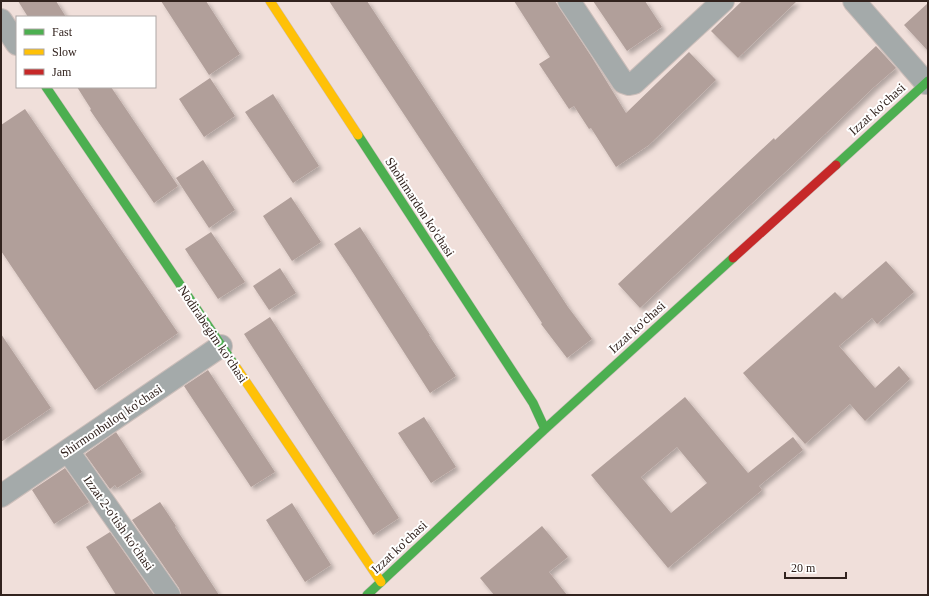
<svg xmlns="http://www.w3.org/2000/svg" width="929" height="596" font-family="Georgia,serif">
	<style>
		.building { fill: #b19f9a; fill-rule: evenodd; filter: url(#shadow) }
		.lines { fill: none; stroke-linecap: round; stroke-linejoin: round }
		.street-casing { stroke: #ccbeba; stroke-width: 24 }
		.fast-casing { stroke: #ccbeba; stroke-width: 10 }
		.slow-casing { stroke: #ccbeba; stroke-width: 10 }
		.jam-casing { stroke: #ccbeba; stroke-width: 10 }
		.street { stroke: #a4aaaa; stroke-width: 22 }
		.fast { stroke: #4caf50; stroke-width: 9 }
		.slow { stroke: #ffc107; stroke-width: 9 }
		.jam { stroke: #c62828; stroke-width: 9 }
		.labels { text-anchor: middle; dominant-baseline: central; stroke-width: 4; stroke-linejoin: round; paint-order: stroke }
		.street-label { font-size: 13px; fill: #32231e; stroke: #fff }
	</style>
	<defs>
		<filter id="shadow"><feDropShadow dx="3.5" dy="3.5" stdDeviation="2" flood-color="#0004"/></filter>
	</defs>
	<rect width="100%" height="100%" fill="#f0dfda"/>
	<path class="building" d="M 18,1 L 56,1 L 66,17 L 28,17 Z
		M 161,1 L 206,1 L 240,54 L 209,75 Z
		M 329,1 L 367,1 L 568,307 L 592,339 L 567,358 L 541,324 L 542,323 Z
		M 514,1 L 555,1 L 591,56 L 626,113 L 689,52 L 716,80 L 649,145 L 616,167 L 591,128 L 589,129 L 574,106 L 569,109 L 539,64 L 550,57 Z
		M 593,1 L 645,1 L 662,27 L 627,51 Z
		M 742,1 L 797,1 L 738,58 L 711,31 Z
		M 928,3 L 928,51 L 904,25 Z
		M 876,46 L 896,68 L 874,87 L 796,162 L 640,308 L 618,284 L 774,138 L 775,140 Z
		M 210,78 L 235,116 L 204,137 L 179,99 Z
		M 77,87 L 111,87 L 178,186 L 154,203 L 90,110 L 91,109 Z
		M 273,94 L 319,166 L 293,183 L 245,112 Z
		M 25,109 L 178,333 L 95,390 L 1,251 L 1,125 Z
		M 203,160 L 235,210 L 209,228 L 176,178 Z
		M 291,197 L 321,242 L 292,261 L 263,216 Z
		M 360,227 L 430,335 L 429,335 L 456,376 L 430,393 L 350,268 L 334,244 Z
		M 211,232 L 245,282 L 218,299 L 185,249 Z
		M 886,261 L 914,292 L 877,324 L 872,318 L 839,346 L 875,388 L 899,366 L 910,379 L 865,421 L 850,404 L 805,444 L 743,373 L 835,292 L 842,299 Z
		M 280,268 L 296,293 L 269,310 L 253,286 Z
		M 270,317 L 399,518 L 373,535 L 244,334 Z
		M 1,334 L 51,408 L 1,442 Z
		M 208,370 L 275,472 L 251,487 L 184,386 Z
		M 685,397 L 748,473 L 793,437 L 803,450 L 759,486 L 762,490 L 668,568 L 591,475 ZM 677,447 L 707,483 L 671,513 L 641,477 Z
		M 424,417 L 456,467 L 431,483 L 398,433 Z
		M 116,432 L 142,472 L 117,488 L 115,485 L 110,489 L 85,454 Z
		M 65,468 L 89,502 L 54,524 L 32,490 Z
		M 160,502 L 176,526 L 175,527 L 219,595 L 181,595 L 179,588 L 132,520 Z
		M 292,503 L 331,565 L 305,582 L 266,520 Z
		M 542,526 L 568,557 L 549,572 L 567,595 L 494,595 L 480,578 Z
		M 110,532 L 154,595 L 116,595 L 86,547 Z"/>
	<g class="lines">
		<g class="street-casing">
			<path id="street" d="M 569,1 L 623,82 L 629,84 L 634,83 L 723,1
				M 854,1 L 926,83
				M 1,20 L 17,44
				M 68,451 L 169,595
				M 1,496 L 221,346"/>
		</g>
		<g class="fast-casing">
			<path id="fast" d="M 46,87 L 234,364
				M 358,135 L 533,403 L 545,429
				M 836,165 L 928,81
				M 367,595 L 545,429 L 733,258"/>
		</g>
		<g class="slow-casing">
			<path id="slow" d="M 270,1 L 358,135
				M 234,364 L 381,582"/>
		</g>
		<g class="jam-casing">
			<path id="jam" d="M 733,258 L 836,165"/>
		</g>
		<use href="#street" class="street"/>
		<use href="#fast" class="fast"/>
		<use href="#slow" class="slow"/>
		<use href="#jam" class="jam"/>
	</g>
	<g class="labels">
		<g class="street-label">
			<text transform="translate(877 109) rotate(-42)">Izzat ko'chasi</text>
			<text transform="translate(420 207) rotate(57)">Shohimardon ko'chasi</text>
			<text transform="translate(637 327) rotate(-42)">Izzat ko'chasi</text>
			<text transform="translate(213 334) rotate(56)">Nodirabegim ko'chasi</text>
			<text transform="translate(111 421) rotate(-34)">Shirmonbuloq ko'chasi</text>
			<text transform="translate(119 523) rotate(55)">Izzat 2-o'tish ko'chasi</text>
			<text transform="translate(399 547) rotate(-43)">Izzat ko'chasi</text>
		</g>
	</g>
	<rect width="929" height="596" fill="none" stroke="#32231e" stroke-width="4"/>
	<rect x="16" y="16" width="140" height="72" fill="#ffffff" stroke="#ada7a5"/>
	<rect x="24" y="29" width="20" height="6" fill="#4caf50" stroke="#ada7a5"/>
	<text x="52" y="36" font-size="12" fill="#32231e">Fast</text>
	<rect x="24" y="49" width="20" height="6" fill="#ffc107" stroke="#ada7a5"/>
	<text x="52" y="56" font-size="12" fill="#32231e">Slow</text>
	<rect x="24" y="69" width="20" height="6" fill="#c62828" stroke="#ada7a5"/>
	<text x="52" y="76" font-size="12" fill="#32231e">Jam</text>
	<path d="M785 572v6h61v-6" fill="none" stroke="#32231e" stroke-width="2"/>
	<text x="791" y="572" font-size="12" fill="#32231e" stroke="#ffffff" stroke-width="3" paint-order="stroke">20 m</text>
</svg>
